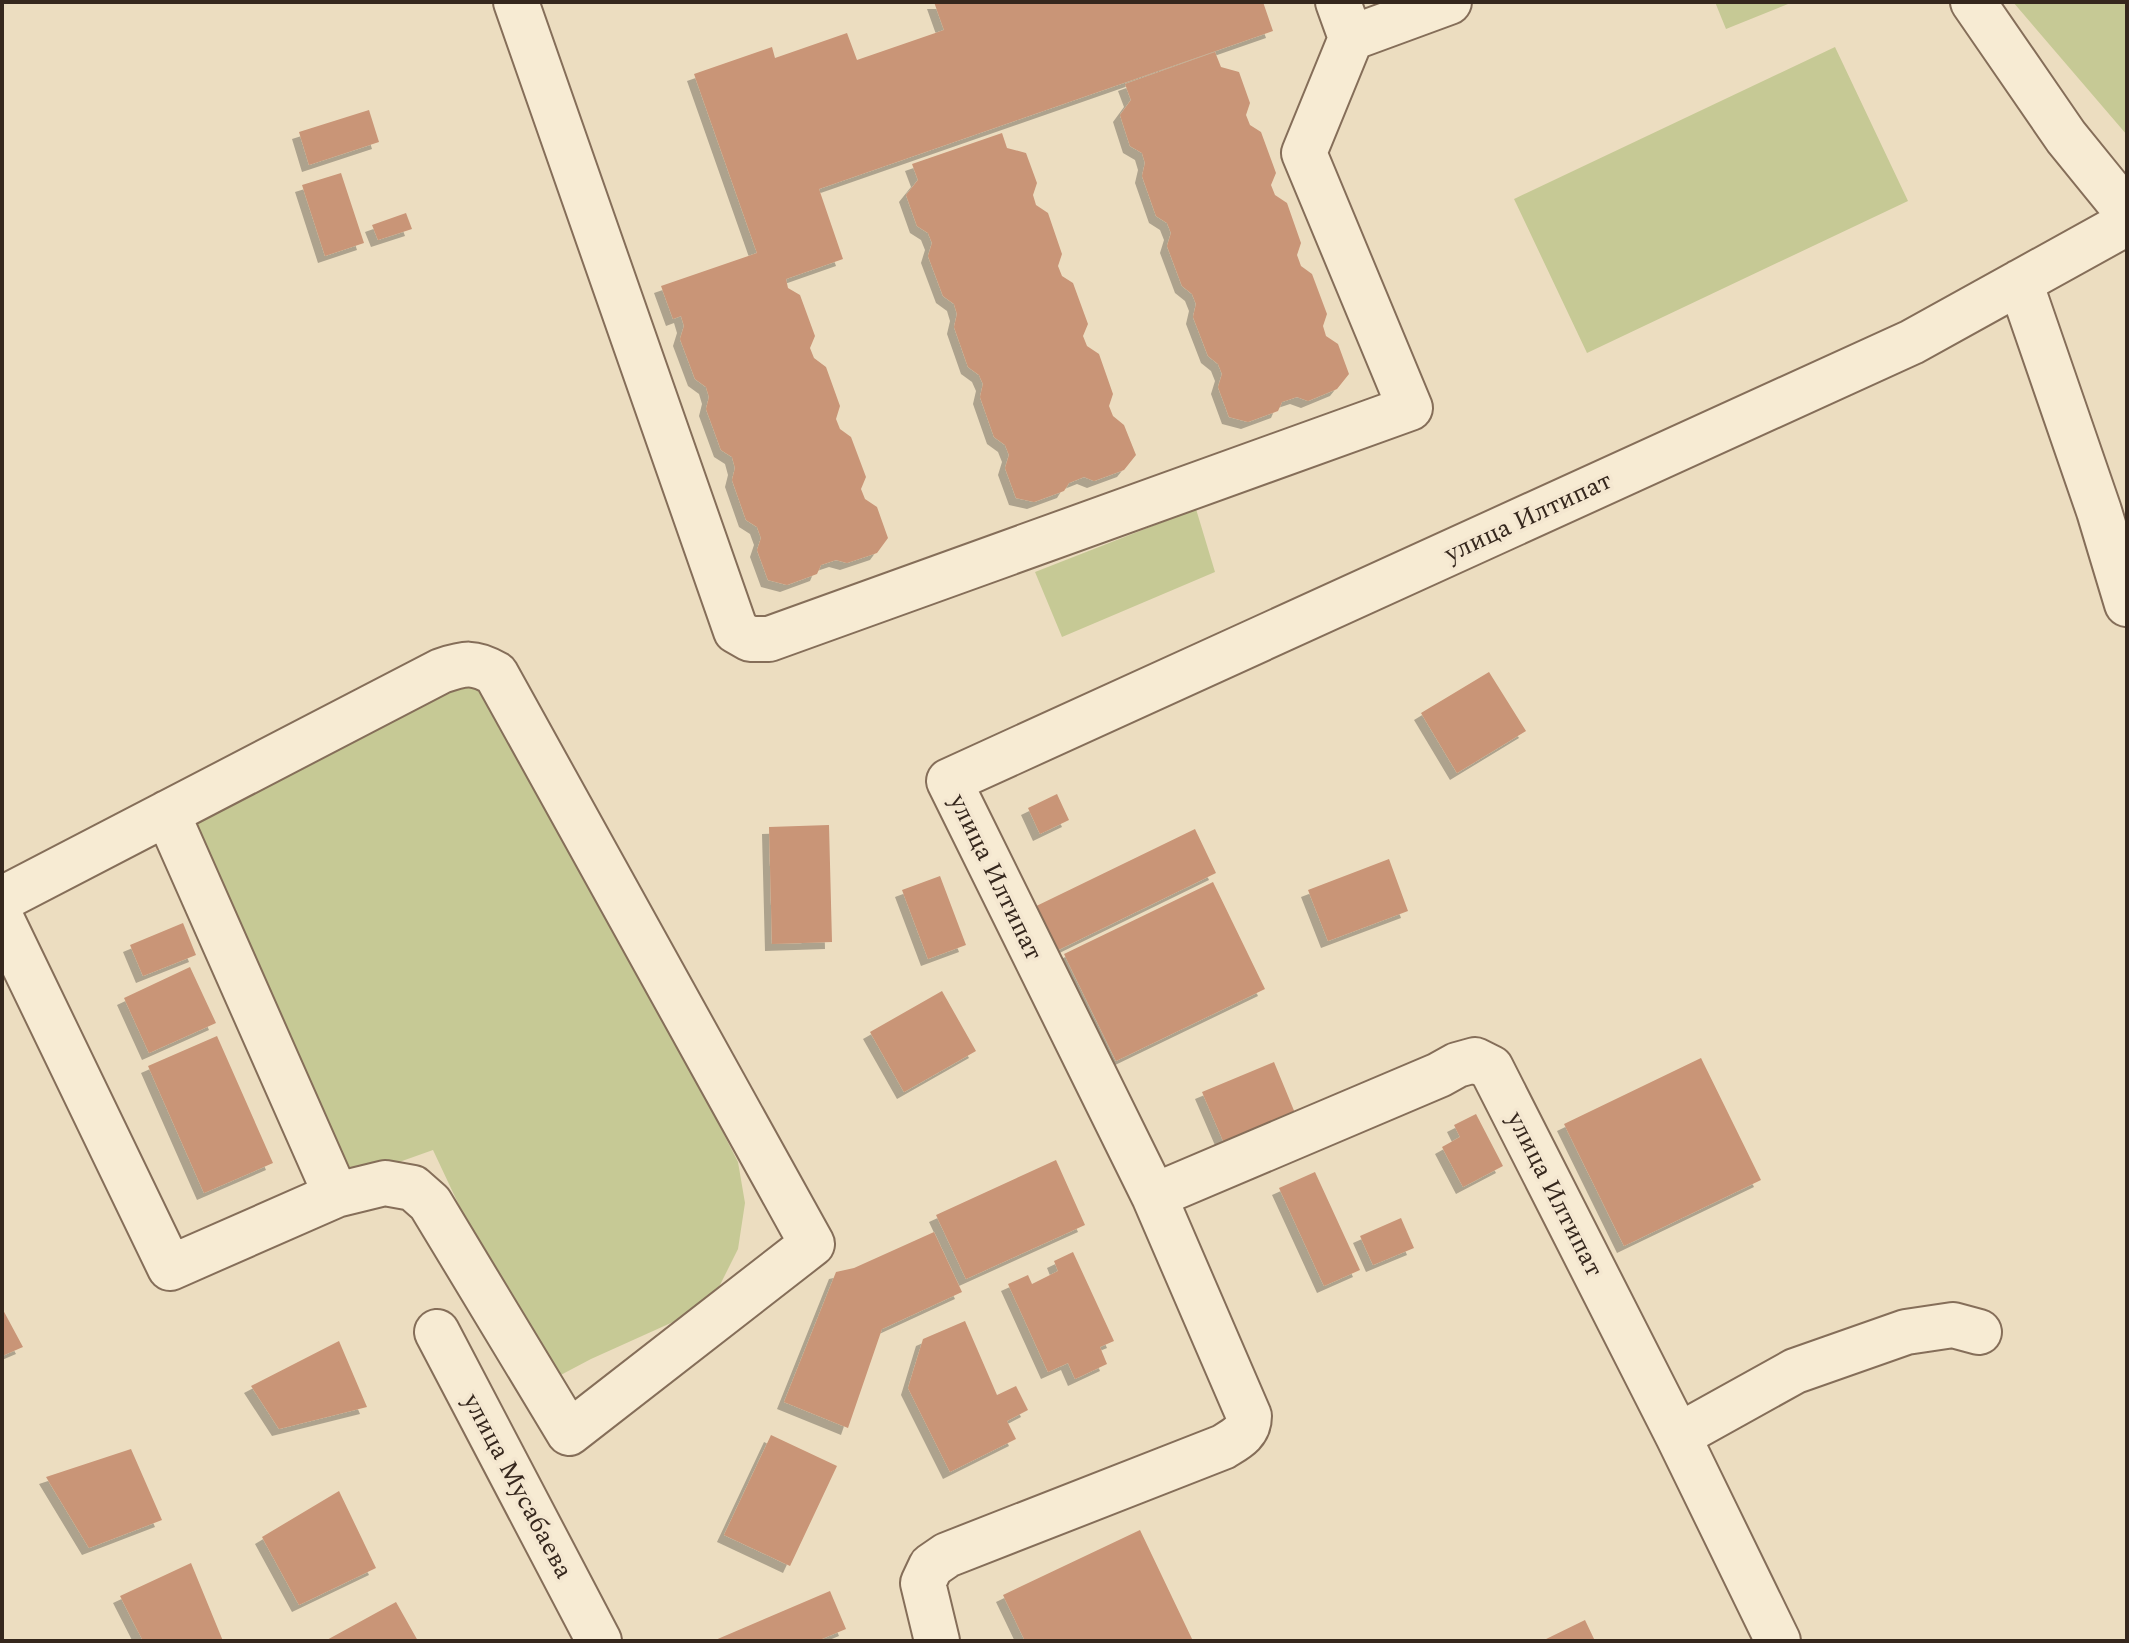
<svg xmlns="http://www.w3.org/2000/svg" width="2129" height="1643" font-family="Spectral,serif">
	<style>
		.green { fill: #c6c995 }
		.building { fill: #c99577; filter: url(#shadow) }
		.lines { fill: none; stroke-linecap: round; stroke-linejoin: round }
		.minor-casing { stroke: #856e59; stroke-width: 48 }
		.minor { stroke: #f7ebd3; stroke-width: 44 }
		.labels { text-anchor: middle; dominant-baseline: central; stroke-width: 7; stroke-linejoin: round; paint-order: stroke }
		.street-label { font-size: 26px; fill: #35271d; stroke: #f4e7d0 }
	</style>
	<defs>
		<filter id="shadow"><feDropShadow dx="-7" dy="7" stdDeviation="0" flood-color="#0004"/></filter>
	</defs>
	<rect width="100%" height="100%" fill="#ecddc0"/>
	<path class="green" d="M 1715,2 L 1793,2 L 1726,29 Z
		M 2013,2 L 2127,2 L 2127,135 Z
		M 1835,47 L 1908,201 L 1587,353 L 1514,199 Z
		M 1196,509 L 1215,572 L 1062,637 L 1035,572 Z
		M 466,684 L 484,687 L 529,753 L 738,1162 L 745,1203 L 738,1249 L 720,1285 L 693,1313 L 591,1359 L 555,1378 L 536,1369 L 433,1150 L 374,1171 L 352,1171 L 331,1152 L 196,834 L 199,818 Z"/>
	<path class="building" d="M 934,2 L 1263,2 L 1273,31 L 819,189 L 843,259 L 786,279 L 788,288 L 800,295 L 815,336 L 810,348 L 814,358 L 826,367 L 840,406 L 836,419 L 840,429 L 851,437 L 866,477 L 861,489 L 865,499 L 877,507 L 888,538 L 877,553 L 847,563 L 836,560 L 821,565 L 817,574 L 787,585 L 768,580 L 757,550 L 761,538 L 757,527 L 746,520 L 732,480 L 735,468 L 732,457 L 721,450 L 706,409 L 709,397 L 706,387 L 695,379 L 680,339 L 684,326 L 681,316 L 673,319 L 661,286 L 757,253 L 694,74 L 772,47 L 775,58 L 847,33 L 857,60 L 944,30 Z
		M 1215,52 L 1221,67 L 1239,72 L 1250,103 L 1246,115 L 1250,125 L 1261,132 L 1276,173 L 1271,185 L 1275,195 L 1287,203 L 1301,243 L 1297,255 L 1301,266 L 1312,274 L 1327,314 L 1323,326 L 1326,336 L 1338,344 L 1349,374 L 1337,389 L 1308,401 L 1297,397 L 1282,402 L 1278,411 L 1248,422 L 1229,417 L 1218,387 L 1222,374 L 1218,364 L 1208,356 L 1193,317 L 1196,304 L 1192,294 L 1182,286 L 1167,246 L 1171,233 L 1167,223 L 1156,216 L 1142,176 L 1145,163 L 1142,153 L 1130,146 L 1120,115 L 1131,100 L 1125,84 Z
		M 369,110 L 379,142 L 309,165 L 299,132 Z
		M 1002,133 L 1007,148 L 1026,153 L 1037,183 L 1033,195 L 1036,205 L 1048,213 L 1062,254 L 1058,266 L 1062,276 L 1073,283 L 1088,324 L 1083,336 L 1087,346 L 1099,354 L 1113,394 L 1109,406 L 1113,416 L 1124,425 L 1136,455 L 1124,470 L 1094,481 L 1084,477 L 1069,483 L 1064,491 L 1034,502 L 1016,498 L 1005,468 L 1009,455 L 1005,445 L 994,437 L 980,397 L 983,384 L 979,375 L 968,367 L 954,327 L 957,314 L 954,304 L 943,296 L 928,256 L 932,243 L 928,233 L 917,226 L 906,195 L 918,180 L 912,164 Z
		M 341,173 L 364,243 L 325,256 L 302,185 Z
		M 406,213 L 412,229 L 378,240 L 372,225 Z
		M 1489,672 L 1526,731 L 1457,773 L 1421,713 Z
		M 1057,794 L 1069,820 L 1040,834 L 1028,808 Z
		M 829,825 L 832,942 L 772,944 L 769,827 Z
		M 1195,829 L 1216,873 L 1046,956 L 1024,912 Z
		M 1389,859 L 1408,911 L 1328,941 L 1308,890 Z
		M 940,876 L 966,945 L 928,959 L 902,890 Z
		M 1213,882 L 1265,989 L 1116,1061 L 1064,954 Z
		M 183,923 L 196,955 L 143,976 L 130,945 Z
		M 190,967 L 216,1023 L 149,1053 L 124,998 Z
		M 942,991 L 976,1051 L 904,1092 L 870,1032 Z
		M 217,1036 L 273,1163 L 204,1193 L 148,1066 Z
		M 1701,1058 L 1761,1180 L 1624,1246 L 1564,1124 Z
		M 1274,1062 L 1295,1113 L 1224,1143 L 1202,1092 Z
		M 1476,1114 L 1503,1166 L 1463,1187 L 1442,1147 L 1460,1137 L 1454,1125 Z
		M 1056,1160 L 1085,1225 L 966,1279 L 936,1215 Z
		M 1315,1172 L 1360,1270 L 1324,1286 L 1279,1188 Z
		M 1401,1218 L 1414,1248 L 1373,1265 L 1360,1236 Z
		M 934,1232 L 962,1292 L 882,1329 L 848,1428 L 784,1402 L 836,1272 L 854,1268 Z
		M 1073,1252 L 1114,1341 L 1100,1347 L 1107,1364 L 1075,1379 L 1068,1363 L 1048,1372 L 1008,1284 L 1028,1275 L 1032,1284 L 1058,1271 L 1054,1261 Z
		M 2,1308 L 23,1347 L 2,1356 Z
		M 965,1321 L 997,1395 L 1016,1386 L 1028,1410 L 1007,1421 L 1016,1439 L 950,1472 L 908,1388 L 923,1339 Z
		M 339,1341 L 367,1407 L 279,1429 L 251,1386 Z
		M 771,1435 L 837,1466 L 790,1566 L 724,1535 Z
		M 131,1449 L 162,1520 L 89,1548 L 46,1477 Z
		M 339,1491 L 376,1568 L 299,1605 L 262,1537 Z
		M 1140,1530 L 1193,1641 L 1025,1641 L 1003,1595 Z
		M 191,1563 L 223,1641 L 143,1641 L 120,1596 Z
		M 830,1591 L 846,1629 L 817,1641 L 713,1641 Z
		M 396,1602 L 418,1641 L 325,1641 Z
		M 1585,1620 L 1595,1641 L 1542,1641 Z"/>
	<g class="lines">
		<g class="minor-casing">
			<path id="minor" d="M 516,2 L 736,631 L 750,639 L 769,639 L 1410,408 L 1304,153 L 1351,38
				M 1338,2 L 1351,38 L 1449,2
				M 1973,2 L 2066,137 L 2127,212
				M 2020,282 L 2099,511 L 2127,604
				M 167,813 L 336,1195
				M 2,899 L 441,671 C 465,663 474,661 496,674 L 812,1244 L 569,1433 L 430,1203 L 413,1188 L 385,1183 L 336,1195 L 170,1268 L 2,920
				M 437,1332 L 599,1641
				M 1678,1436 L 1795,1371 L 1906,1332 L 1953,1325 L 1979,1332
				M 937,1641 L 923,1583 L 931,1566 L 947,1555 L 1223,1447 C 1236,1439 1249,1433 1249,1416 L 1154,1196
				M 1778,1641 L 1678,1436 L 1491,1068 L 1475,1060 L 1457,1065 L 1439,1075 L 1154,1196 L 949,781 L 1912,342 L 2127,223"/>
		</g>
		<use href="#minor" class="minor"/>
	</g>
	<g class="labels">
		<g class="street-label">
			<text transform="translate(1528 517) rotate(-25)">улица Илтипат</text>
			<text transform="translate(996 877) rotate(64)">улица Илтипат</text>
			<text transform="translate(1555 1194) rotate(63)">улица Илтипат</text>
			<text transform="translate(518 1486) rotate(62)">улица Мусабаева</text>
		</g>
	</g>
	<rect width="2129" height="1643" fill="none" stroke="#35271d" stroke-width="8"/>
</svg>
